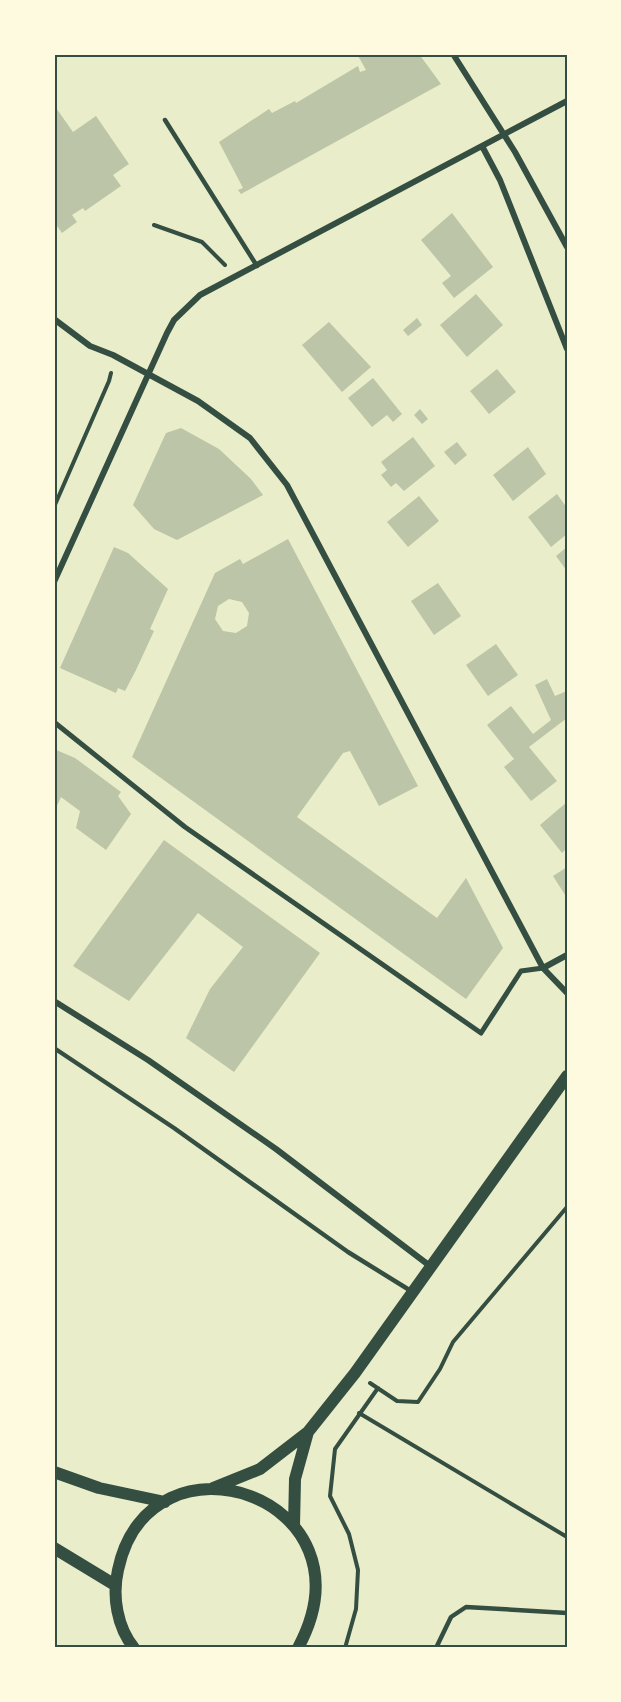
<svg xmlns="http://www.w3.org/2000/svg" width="621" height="1702" font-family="'Roboto Condensed',sans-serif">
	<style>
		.building { fill: #bcc5a7; fill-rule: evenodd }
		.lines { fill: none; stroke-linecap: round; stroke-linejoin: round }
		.path { stroke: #344e41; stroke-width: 4 }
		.service { stroke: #344e41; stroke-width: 4.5 }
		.pedestrian { stroke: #344e41; stroke-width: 5 }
		.minor { stroke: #344e41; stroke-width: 6 }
		.secondary { stroke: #344e41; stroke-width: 12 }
		.neatline { fill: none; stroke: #344e41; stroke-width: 2 }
	</style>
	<rect width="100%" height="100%" fill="#e9edc9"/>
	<path class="building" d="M 357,54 L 419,54 L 441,84 L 241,194 L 238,190 L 243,188 L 219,142 L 269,109 L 272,113 L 295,101 L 296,103 L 358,66 L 360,72 L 366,70 Z
		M 54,105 L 73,132 L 96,116 L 129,164 L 113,175 L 121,186 L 85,211 L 83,208 L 72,215 L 77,222 L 62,233 L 57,226 L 54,228 Z
		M 452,213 L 493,267 L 454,298 L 442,283 L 451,276 L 421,240 Z
		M 476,294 L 503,325 L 467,357 L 440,325 Z
		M 417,318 L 422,325 L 408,336 L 403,330 Z
		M 329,322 L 371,367 L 342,392 L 302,345 Z
		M 497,369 L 516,392 L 489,414 L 470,391 Z
		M 373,378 L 402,414 L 393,422 L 387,415 L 372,427 L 348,398 Z
		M 420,409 L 428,419 L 422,424 L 414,415 Z
		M 181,428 L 219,449 L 251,479 L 263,495 L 177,540 L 154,529 L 133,505 L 166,433 Z
		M 413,437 L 435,466 L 404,491 L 396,483 L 391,487 L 381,475 L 387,470 L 381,462 Z
		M 457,442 L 467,455 L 455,465 L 444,452 Z
		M 528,447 L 546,474 L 513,501 L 493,475 Z
		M 557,494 L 567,508 L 567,534 L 551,547 L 528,517 Z
		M 419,496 L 439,521 L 408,547 L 387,522 Z
		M 288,539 L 418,786 L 379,806 L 350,751 L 343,753 L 297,817 L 437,918 L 466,878 L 503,948 L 466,999 L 132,757 L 215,573 L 240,559 L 243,564 ZM 229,599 L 242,602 L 249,613 L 247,626 L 236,633 L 223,631 L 215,619 L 218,606 Z
		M 114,547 L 128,553 L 168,589 L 150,629 L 154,631 L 136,670 L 125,691 L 118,688 L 116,693 L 60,668 Z
		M 567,547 L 567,571 L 556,556 Z
		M 438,583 L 461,616 L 434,635 L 411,601 Z
		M 496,644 L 518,675 L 488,696 L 466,665 Z
		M 547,679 L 555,696 L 567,691 L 567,718 L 529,747 L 557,781 L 531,801 L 504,767 L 514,759 L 487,725 L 511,706 L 533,734 L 551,720 L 535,685 Z
		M 54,749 L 75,758 L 121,792 L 118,796 L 131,814 L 106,850 L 76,828 L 80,811 L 61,797 L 54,812 Z
		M 567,802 L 567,848 L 562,853 L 540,825 Z
		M 164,840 L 320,953 L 234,1072 L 186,1038 L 210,989 L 243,947 L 198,913 L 129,1001 L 73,966 Z
		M 567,867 L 567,898 L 553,876 Z"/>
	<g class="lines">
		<path class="path" d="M 154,225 L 202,242 L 225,265
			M 54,507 L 109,381 L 111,373
			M 370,1383 L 397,1401 L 418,1402 L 440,1369 L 453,1342 L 567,1207
			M 359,1413 L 567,1537
			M 345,1648 L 356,1609 L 358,1570 L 349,1534 L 330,1496 L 335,1449 L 378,1388"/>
		<path class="service" d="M 165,120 L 257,266
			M 54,1048 L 174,1128 L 348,1252 L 411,1291
			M 436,1648 L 451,1617 L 466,1607 L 567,1613"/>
		<path class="pedestrian" d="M 54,722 L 185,827 L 481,1033 L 521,971 L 543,968"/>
		<path class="minor" d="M 453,54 L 515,152 L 567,247
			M 482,146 L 500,180 L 567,349
			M 54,319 L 90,346 L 113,355 L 198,401 L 250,438 L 287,485 L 543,968 L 567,993
			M 54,582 L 167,333 L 174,320 L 200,295 L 567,101
			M 543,968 L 567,955
			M 54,1001 L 148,1060 L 276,1149 L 430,1266"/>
		<path class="secondary" d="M 54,1472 L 99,1488 L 165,1502
			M 213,1488 L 260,1469 L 308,1432 L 355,1373 L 567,1076
			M 294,1526 L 295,1479 L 308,1432
			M 54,1548 L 115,1585
			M 134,1648 C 117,1627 112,1596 118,1570 C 149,1421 380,1496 298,1648"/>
	</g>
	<rect width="621" height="1702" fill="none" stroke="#fefae0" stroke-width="111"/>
	<rect x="56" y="56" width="510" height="1590" class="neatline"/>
</svg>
